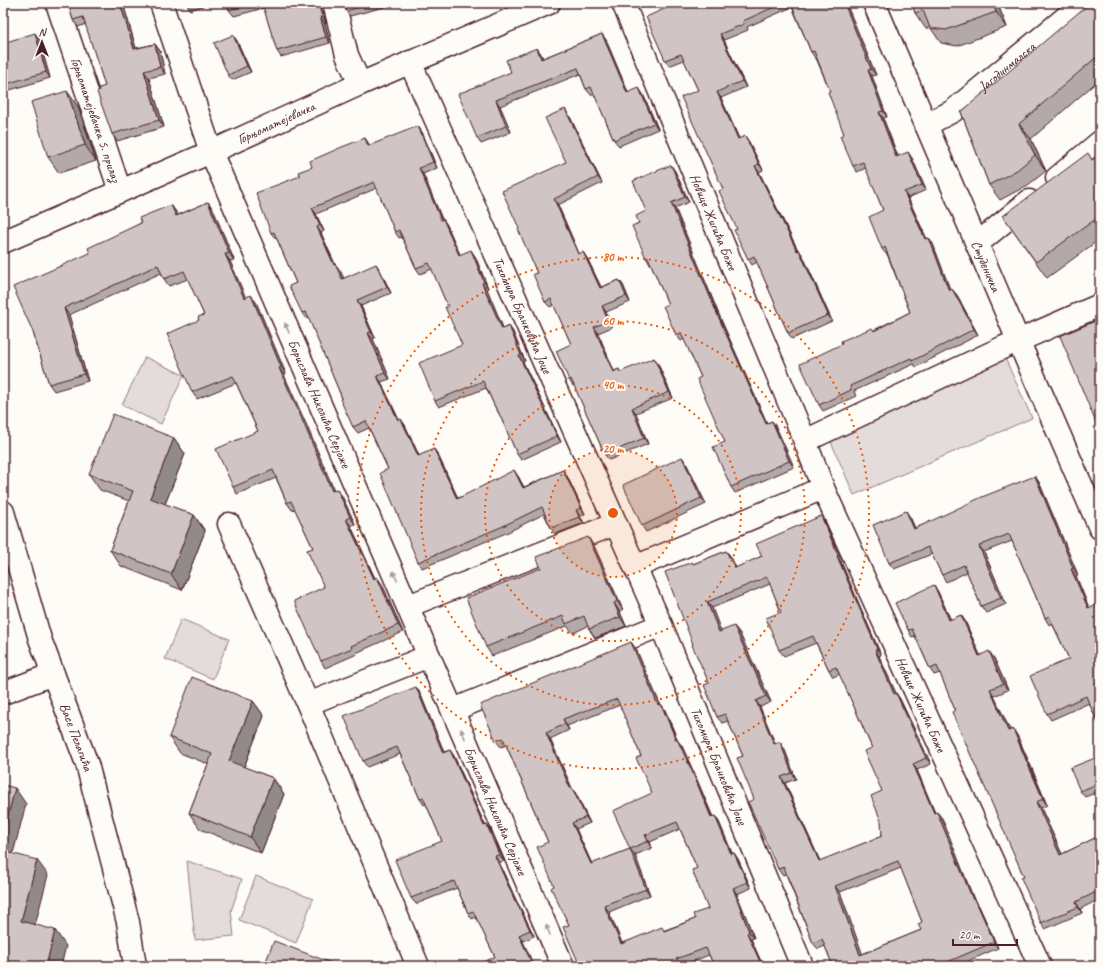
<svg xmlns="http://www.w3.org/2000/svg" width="1103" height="969" font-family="Caveat,sans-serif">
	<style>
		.green { fill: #e3dcda; stroke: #967e82 }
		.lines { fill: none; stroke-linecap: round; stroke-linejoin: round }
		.minor-casing { stroke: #4a1f2b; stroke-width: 25 }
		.minor { stroke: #fdfcf7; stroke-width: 22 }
		.wall { fill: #b3a9a9; stroke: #4a1f2b; fill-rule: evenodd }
		.shaded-wall { fill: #928a89; stroke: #4a1f2b }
		.building { fill: #d0c5c4; stroke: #4a1f2b; fill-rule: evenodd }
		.oneway { fill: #ac999b }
		.ring { fill: none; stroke: #e8590c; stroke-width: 2; stroke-dasharray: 2 4 }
		.labels { text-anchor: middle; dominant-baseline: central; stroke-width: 4; stroke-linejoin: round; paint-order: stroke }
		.street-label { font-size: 14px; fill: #4a1f2b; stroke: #fdfcf7 }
		.centre { fill: #e8590c; stroke: #fdfcf7; stroke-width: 2 }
		.ring-label { font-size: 12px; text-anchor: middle; font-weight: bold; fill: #e8590c; stroke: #fdfcf7; stroke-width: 4; stroke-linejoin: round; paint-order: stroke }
	</style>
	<rect width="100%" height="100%" fill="#fdfcf7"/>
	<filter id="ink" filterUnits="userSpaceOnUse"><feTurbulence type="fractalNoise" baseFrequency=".025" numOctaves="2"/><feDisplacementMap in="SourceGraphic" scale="8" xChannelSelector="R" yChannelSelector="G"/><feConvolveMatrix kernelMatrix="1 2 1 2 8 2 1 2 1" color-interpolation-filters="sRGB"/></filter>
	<g filter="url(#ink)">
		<path class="green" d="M 145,357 L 184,375 L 161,424 L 122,405 Z
			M 1005,358 L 1032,418 L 854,495 L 828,435 Z
			M 181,619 L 229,639 L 213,679 L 165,659 Z
			M 187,861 L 242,879 L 231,911 L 234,936 L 195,940 Z
			M 256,876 L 313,899 L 296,943 L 239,920 Z"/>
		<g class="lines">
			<g class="minor-casing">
				<g id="minor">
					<path id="s1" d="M 57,3 L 120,191"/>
					<path id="s2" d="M 161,3 L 211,152 L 563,966"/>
					<path d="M 334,3 L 347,55 L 360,84"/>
					<path id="s3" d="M 623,3 L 805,441 L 823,488 L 1040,966"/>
					<path id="s4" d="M 874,3 L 1018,340 L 1100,528"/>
					<path id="s5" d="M 410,62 L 661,625 L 802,966"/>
					<path id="s6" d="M 926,125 L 953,111 L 1083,3"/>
					<path d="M 1057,178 L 1100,142"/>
					<path id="s7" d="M 3,242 L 211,152 L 360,84 L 549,3"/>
					<path d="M 977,244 L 1029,201"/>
					<path d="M 805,441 L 1004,347 L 1100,305"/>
					<path id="s8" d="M 3,512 L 40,639 L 87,764 L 128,922 L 135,966"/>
					<path d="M 229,524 L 308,704 L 418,966"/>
					<path d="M 635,567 L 823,488"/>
					<path d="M 408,606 L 615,524"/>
					<path d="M 3,693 L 53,674"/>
					<path d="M 308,704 L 429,656"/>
					<path d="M 453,710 L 661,625"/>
				</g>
			</g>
			<use href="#minor" class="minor"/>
		</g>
		<path class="wall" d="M 68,3 L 123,3 L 136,48 L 155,44 L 160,51 L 165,74 L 149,78 L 164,127 L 117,141 L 112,134 L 100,91 L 105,86 L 86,24 L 78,27 L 73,20 Z
			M 186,3 L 212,3 L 190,10 Z
			M 227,3 L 322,3 L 322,6 L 326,23 L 325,24 L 330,43 L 281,57 L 277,51 L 264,8 L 234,16 L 229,10 Z
			M 344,3 L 391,3 L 392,5 L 350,16 L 346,11 Z
			M 678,3 L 835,3 L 836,5 L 844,3 L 848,8 L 876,75 L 872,76 L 887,117 L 883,118 L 898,156 L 912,158 L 926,190 L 908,198 L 927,239 L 929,238 L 933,244 L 950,290 L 957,295 L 978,335 L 916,367 L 914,364 L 854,391 L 856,396 L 823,411 L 819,405 L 874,330 L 910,312 L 887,254 L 886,254 L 882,249 L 883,210 L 866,168 L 857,172 L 853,166 L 844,134 L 830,91 L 816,58 L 815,58 L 811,52 L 792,7 L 747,27 L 748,30 L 724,40 L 746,87 L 721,98 L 739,139 L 745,136 L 749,142 L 763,170 L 759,172 L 798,250 L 799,250 L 803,256 L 832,321 L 792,339 L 788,333 L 757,262 L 752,265 L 748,259 L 737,229 L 723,189 L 698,90 L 684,60 L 669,66 L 665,60 Z
			M 912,3 L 1003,3 L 998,5 L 1007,27 L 957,46 L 941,43 L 930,27 L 926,29 L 915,13 Z
			M 1100,3 L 1100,79 L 1031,139 L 1046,171 L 1028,185 L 1000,200 L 989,185 L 961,112 Z
			M 602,34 L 606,40 L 628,93 L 643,94 L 658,129 L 619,146 L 614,140 L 594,93 L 591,95 L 586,89 L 580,74 L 500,106 L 511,132 L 481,144 L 477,138 L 511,72 L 537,48 L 541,54 L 543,58 Z
			M 233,35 L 237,41 L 251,72 L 232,80 L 228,75 Z
			M 39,39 L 50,78 L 10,90 L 6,84 Z
			M 78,106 L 96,161 L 59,173 L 48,157 Z
			M 569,115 L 602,183 L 558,205 L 579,254 L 587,258 L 601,287 L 619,280 L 623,285 L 630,302 L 606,312 L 612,327 L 598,333 L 614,371 L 619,369 L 620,372 L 658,364 L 673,398 L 636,413 L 648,444 L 609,460 L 605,455 L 574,385 L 573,386 L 569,380 L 571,344 L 554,305 L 550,307 L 545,302 L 537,273 L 519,228 L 566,162 Z
			M 422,132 L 437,168 L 423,174 L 442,219 L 447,225 L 460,255 L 475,256 L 488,288 L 487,289 L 503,328 L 509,326 L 513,332 L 525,361 L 523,362 L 561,442 L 521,460 L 517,454 L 500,415 L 496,409 L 486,388 L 439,407 L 435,401 L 462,345 L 448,307 L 432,269 L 420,274 L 416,268 L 402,237 L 399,238 L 395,232 L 377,188 L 316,214 L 324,231 L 321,233 L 335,264 L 340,270 L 343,279 L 380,270 L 391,293 L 361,306 L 375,338 L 373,339 L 390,379 L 381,382 L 399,420 L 405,425 L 419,456 L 434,449 L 438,455 L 458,498 L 518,476 L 524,487 L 563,470 L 567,476 L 585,514 L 580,516 L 584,523 L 555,534 L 551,528 L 544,514 L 506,533 L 422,568 L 418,562 L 388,469 L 369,428 L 358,433 L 353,427 L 342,398 L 309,318 L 307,319 L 302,313 L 296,283 L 277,239 L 276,239 L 271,233 L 300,176 L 312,167 L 365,138 L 369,145 Z
			M 1100,154 L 1100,239 L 1047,278 L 1003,216 Z
			M 675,171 L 689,202 L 675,208 L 722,322 L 767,423 L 772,421 L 776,427 L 794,467 L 735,493 L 731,487 L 725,442 L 701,377 L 684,339 L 681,341 L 676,335 L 668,304 L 651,264 L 650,264 L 646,258 L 639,223 Z
			M 208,202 L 213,209 L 234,260 L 230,261 L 245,297 L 256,302 L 286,374 L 284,375 L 306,424 L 334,490 L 337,489 L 342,496 L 355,524 L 351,526 L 375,578 L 382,584 L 403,632 L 356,653 L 357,654 L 325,668 L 321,661 L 324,587 L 313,548 L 295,509 L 292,510 L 287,503 L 276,478 L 237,494 L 233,487 L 258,431 L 236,383 L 197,399 L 192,392 L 199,320 L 204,315 L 188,279 L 169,286 L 164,279 L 161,273 L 69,315 L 88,381 L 54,391 L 49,384 L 33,332 L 90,253 L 171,205 L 178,215 Z
			M 174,438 L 185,454 L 165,504 L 194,515 L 205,531 L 182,590 L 121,566 L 110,550 L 129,501 L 100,490 L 89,474 Z
			M 682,457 L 686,463 L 706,504 L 646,532 L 642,526 Z
			M 1039,482 L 1078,575 L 1076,576 L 1089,608 L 1095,605 L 1100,611 L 1100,728 L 1089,703 L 1051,720 L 1047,714 L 1069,659 L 1052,623 L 1049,625 L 1045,618 L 1012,541 L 984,552 L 1006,604 L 986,613 L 981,606 L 967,572 L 946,582 L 942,575 L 932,554 L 894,569 L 889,563 L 910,517 L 915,528 Z
			M 825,523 L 843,561 L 841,562 L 881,655 L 879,656 L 896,693 L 900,699 L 931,764 L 917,770 L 935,813 L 942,818 L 974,900 L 979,906 L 998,948 L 957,966 L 833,966 L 825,946 L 818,949 L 813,943 L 786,874 L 782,875 L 778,869 L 754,799 L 743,756 L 728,721 L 722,723 L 717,717 L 709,683 L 693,644 L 693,564 L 726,551 L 731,557 L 736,568 L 762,556 ZM 770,584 L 781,612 L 779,650 L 784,656 L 816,643 L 829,670 L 833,677 L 840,674 L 872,748 L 882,791 L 882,836 L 820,861 L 785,783 L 796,779 L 784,748 L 775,744 L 760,707 L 771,702 L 739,632 L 721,632 L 712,608 ZM 901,868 L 922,922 L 921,930 L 862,954 L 840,892 Z
			M 594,546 L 623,610 L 620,612 L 626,626 L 595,638 L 589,629 L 588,626 L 573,633 L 567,626 L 492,656 L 486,647 Z
			M 934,585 L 938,592 L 951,620 L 961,615 L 965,621 L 980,655 L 994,658 L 1008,690 L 994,696 L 1010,730 L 1017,735 L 1031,766 L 1047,805 L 1041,808 L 1062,854 L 1097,837 L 1100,841 L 1100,899 L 1080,909 L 1082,913 L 1045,929 L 1041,923 L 1024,877 L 940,673 L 934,675 L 930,669 L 915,636 L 912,637 L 908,630 Z
			M 636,649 L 660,704 L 661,704 L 665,710 L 678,741 L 682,746 L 695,775 L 713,817 L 715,816 L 719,822 L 732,853 L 734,853 L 738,859 L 751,888 L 737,894 L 754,938 L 751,939 L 763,966 L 714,966 L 709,955 L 681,966 L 569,925 L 554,886 L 548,842 L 506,745 L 501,747 L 496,741 ZM 620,705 L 641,756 L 652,793 L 630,849 L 592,864 L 576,829 L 590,823 L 576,794 L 572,788 L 550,739 L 569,730 L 567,726 ZM 680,829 L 697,868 L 708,909 L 695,919 L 665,930 L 622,943 L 609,912 L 650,895 L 635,855 L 652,848 L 650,842 Z
			M 416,687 L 420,693 L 444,752 L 450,750 L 454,756 L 485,825 L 487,825 L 491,831 L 504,861 L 499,863 L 517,902 L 520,907 L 534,936 L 523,941 L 495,957 L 476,917 L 472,919 L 468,913 L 457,888 L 416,904 L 411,898 L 442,841 L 426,804 L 424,805 L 420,799 L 400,754 L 367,767 L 363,761 Z
			M 253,701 L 264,716 L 244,767 L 273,778 L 284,794 L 261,853 L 200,829 L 189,813 L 208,764 L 180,753 L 169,737 Z
			M 1100,756 L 1100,791 L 1085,797 L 1080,791 Z"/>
		<path class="shaded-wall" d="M 120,3 L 123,3 L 138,56 L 134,49 Z
			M 318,3 L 322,3 L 322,6 L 326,23 L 322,17 Z
			M 844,3 L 848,8 L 876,75 L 871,69 Z
			M 993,3 L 997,3 L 998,5 L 1007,27 L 996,12 Z
			M 320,17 L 325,24 L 330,43 L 326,37 Z
			M 35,33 L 39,39 L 50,78 L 46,72 Z
			M 602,34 L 606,40 L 631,99 L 627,93 Z
			M 720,34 L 724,40 L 746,87 L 742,81 Z
			M 233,35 L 237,41 L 251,72 L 247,66 Z
			M 155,44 L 160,51 L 165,74 L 160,67 Z
			M 537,48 L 541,54 L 545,65 L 541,59 Z
			M 868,70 L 872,76 L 887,117 L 883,111 Z
			M 144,71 L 149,78 L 164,127 L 159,120 Z
			M 639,88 L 643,94 L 658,129 L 654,123 Z
			M 67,91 L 78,106 L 96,161 L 85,145 Z
			M 717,92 L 721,98 L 742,145 L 738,139 Z
			M 496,100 L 500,106 L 511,132 L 506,126 Z
			M 565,109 L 569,115 L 602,183 L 598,177 Z
			M 879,112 L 883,118 L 900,163 L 896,157 Z
			M 1019,124 L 1031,139 L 1046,171 L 1035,155 Z
			M 418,126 L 422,132 L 437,168 L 433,162 Z
			M 745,136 L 749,142 L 763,170 L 759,164 Z
			M 365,138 L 369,144 L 372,152 L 368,146 Z
			M 908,152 L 912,158 L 926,190 L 922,185 Z
			M 671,165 L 675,171 L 689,202 L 685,197 Z
			M 755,166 L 759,172 L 801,257 L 797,251 Z
			M 419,168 L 423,174 L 445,226 L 441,220 Z
			M 904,192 L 908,198 L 929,245 L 925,239 Z
			M 554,199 L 558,205 L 582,260 L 578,254 Z
			M 208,202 L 213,209 L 234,260 L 229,253 Z
			M 671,203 L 675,208 L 722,322 L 770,430 L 766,424 L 718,316 Z
			M 171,205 L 176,212 L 181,223 L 176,216 Z
			M 312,208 L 316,214 L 324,231 L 320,225 Z
			M 443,219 L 447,225 L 463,261 L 459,255 Z
			M 317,227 L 321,233 L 338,271 L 334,265 Z
			M 929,238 L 933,244 L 953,297 L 949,291 Z
			M 471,250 L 475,256 L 488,288 L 484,282 Z
			M 799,250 L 803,256 L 832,321 L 828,315 Z
			M 583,252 L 587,258 L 604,293 L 600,288 Z
			M 225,254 L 230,261 L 249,305 L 244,298 Z
			M 335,264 L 340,270 L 347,285 L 342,279 Z
			M 376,264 L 380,270 L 391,293 L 387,287 Z
			M 619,280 L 623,285 L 630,302 L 626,296 Z
			M 482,283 L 487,289 L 506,335 L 502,329 Z
			M 952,289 L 957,295 L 978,335 L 974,329 Z
			M 251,295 L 256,302 L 286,374 L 281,367 Z
			M 357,300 L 361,306 L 375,338 L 371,332 Z
			M 602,306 L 606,312 L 612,327 L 608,321 Z
			M 64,308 L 69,315 L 88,381 L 84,374 Z
			M 509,326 L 513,332 L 525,361 L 521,355 Z
			M 594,327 L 598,333 L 617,378 L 613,372 Z
			M 368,333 L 373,339 L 390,379 L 385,373 Z
			M 519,356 L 523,362 L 561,442 L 557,436 Z
			M 654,358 L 658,364 L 673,398 L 669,392 Z
			M 279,368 L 284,375 L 306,424 L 337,498 L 332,491 Z
			M 377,376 L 381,382 L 402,426 L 398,420 Z
			M 632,408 L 636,413 L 648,444 L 644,438 Z
			M 401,419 L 405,425 L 422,462 L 418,456 Z
			M 772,421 L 776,427 L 794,467 L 789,461 Z
			M 174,438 L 185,454 L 161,514 L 150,498 Z
			M 434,449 L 438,455 L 461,505 L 457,499 Z
			M 682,457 L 686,463 L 706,504 L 701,498 Z
			M 514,470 L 518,476 L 527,494 L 523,488 Z
			M 563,470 L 567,476 L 585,514 L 581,508 Z
			M 1035,476 L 1039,482 L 1078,575 L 1073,568 Z
			M 337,489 L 342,496 L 355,524 L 350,517 Z
			M 576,510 L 580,516 L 584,523 L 579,517 Z
			M 906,511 L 910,517 L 918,535 L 914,529 Z
			M 194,515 L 205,531 L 182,590 L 171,574 Z
			M 821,516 L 825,523 L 843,561 L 838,555 Z
			M 346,519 L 351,526 L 378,586 L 374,579 Z
			M 588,537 L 594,546 L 623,610 L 617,601 Z
			M 979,546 L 984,552 L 1006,604 L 1001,598 Z
			M 726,551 L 731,557 L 739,575 L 735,568 Z
			M 837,556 L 841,562 L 881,655 L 877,649 Z
			M 1071,569 L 1076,576 L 1092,615 L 1088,608 Z
			M 377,577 L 382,584 L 403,632 L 398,625 Z
			M 934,585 L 938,592 L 954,627 L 949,620 Z
			M 707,602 L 712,608 L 724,639 L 719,632 Z
			M 614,603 L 620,612 L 626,626 L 620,617 Z
			M 961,615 L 965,621 L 983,662 L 979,656 Z
			M 734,626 L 739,632 L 771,702 L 766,696 Z
			M 631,642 L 636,649 L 663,711 L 658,705 Z
			M 875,650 L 879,656 L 899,700 L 894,694 Z
			M 989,651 L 994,658 L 1008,690 L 1003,684 Z
			M 416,687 L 420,693 L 447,759 L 443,753 Z
			M 990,689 L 994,696 L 1013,737 L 1008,731 Z
			M 896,693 L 900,699 L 931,764 L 926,758 Z
			M 253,701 L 264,716 L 240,777 L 229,761 Z
			M 756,701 L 760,707 L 778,750 L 774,744 Z
			M 661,704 L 665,710 L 678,741 L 682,746 L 695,775 L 715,824 L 711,817 Z
			M 563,719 L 567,726 L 569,730 L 565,724 Z
			M 1013,729 L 1017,735 L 1047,805 L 1043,799 Z
			M 546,733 L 550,739 L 575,795 L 570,788 Z
			M 780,742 L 784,748 L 796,779 L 792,773 Z
			M 450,750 L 454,756 L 488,832 L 484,826 Z
			M 913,764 L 917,770 L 938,820 L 934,813 Z
			M 781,777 L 785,783 L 823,868 L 819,861 Z
			M 273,778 L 284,794 L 261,853 L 250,837 Z
			M 15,788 L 26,804 L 10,865 L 3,855 L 3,835 Z
			M 572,788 L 576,794 L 590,823 L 586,817 Z
			M 1036,802 L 1041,808 L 1065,861 L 1060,855 Z
			M 937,812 L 942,818 L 977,907 L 973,900 Z
			M 715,816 L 719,822 L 735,860 L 731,854 Z
			M 572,823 L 576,829 L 595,871 L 591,864 Z
			M 487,825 L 491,831 L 504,861 L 499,855 Z
			M 645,835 L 650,842 L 652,848 L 648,841 Z
			M 630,849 L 635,855 L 650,895 L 646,889 Z
			M 734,853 L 738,859 L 751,888 L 747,882 Z
			M 495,856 L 499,863 L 517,902 L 520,907 L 534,936 L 530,930 L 515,901 Z
			M 37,860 L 48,875 L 32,937 L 21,921 Z
			M 835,886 L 840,892 L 865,961 L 860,955 Z
			M 733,888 L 737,894 L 754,938 L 749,932 Z
			M 975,899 L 979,906 L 998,948 L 994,942 Z
			M 1076,902 L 1080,909 L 1082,913 L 1078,907 Z
			M 604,905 L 609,912 L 625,950 L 621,944 Z
			M 55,930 L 66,946 L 61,966 L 46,966 Z
			M 747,933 L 751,939 L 763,966 L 762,966 Z
			M 519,935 L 523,941 L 534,966 L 533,966 Z"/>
		<path class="building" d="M 68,3 L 120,3 L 134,49 L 155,44 L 160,67 L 144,71 L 159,120 L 112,134 L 97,92 L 100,91 L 99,88 L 105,86 L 83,17 L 73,20 Z
			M 227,3 L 255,3 L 229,10 Z
			M 262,3 L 318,3 L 322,17 L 320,17 L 326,37 L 277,51 Z
			M 344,3 L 373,3 L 346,11 Z
			M 678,3 L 783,3 L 743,21 L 744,24 L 720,34 L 742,81 L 717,92 L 738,139 L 745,136 L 759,164 L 755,166 L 797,251 L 799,250 L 828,315 L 788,333 L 754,256 L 748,259 L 734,230 L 737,229 L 719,191 L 723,189 L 681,97 L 698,90 L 681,54 L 665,60 L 646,17 Z
			M 791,3 L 833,3 L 835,6 L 844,3 L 871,69 L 868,70 L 883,111 L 879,112 L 896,157 L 908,152 L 922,185 L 904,192 L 925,239 L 929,238 L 949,291 L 952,289 L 974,329 L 912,361 L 911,358 L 850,386 L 851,390 L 819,405 L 800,364 L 842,344 L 841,341 L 872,328 L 874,331 L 910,312 L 885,247 L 882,249 L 869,217 L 883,210 L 863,162 L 853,166 L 840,136 L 844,134 L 828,92 L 830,91 L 814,51 L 811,52 Z
			M 912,3 L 993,3 L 996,12 L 946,30 L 930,28 L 923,10 L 915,13 Z
			M 1090,3 L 1100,3 L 1100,54 L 1019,124 L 1035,155 L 1017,170 L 989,185 L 961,112 L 1072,18 Z
			M 35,33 L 46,72 L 6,84 L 3,73 L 3,43 Z
			M 602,34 L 627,93 L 639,88 L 654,123 L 614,140 L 591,87 L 586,89 L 578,68 L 496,100 L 506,126 L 477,138 L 458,94 L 511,72 L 506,60 L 537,48 L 541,59 Z
			M 233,35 L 247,66 L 228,75 L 214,43 Z
			M 67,91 L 85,145 L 48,157 L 31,102 Z
			M 565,109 L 598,177 L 554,199 L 578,254 L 583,252 L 600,288 L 619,280 L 626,296 L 602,306 L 608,321 L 594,327 L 613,372 L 619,369 L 620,372 L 654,358 L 669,392 L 632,408 L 644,438 L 605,455 L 571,379 L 569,380 L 556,351 L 571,344 L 551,299 L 545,302 L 533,274 L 537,273 L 518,229 L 519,228 L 502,191 L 566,162 L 545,118 Z
			M 418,126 L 433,162 L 419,168 L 441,220 L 443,219 L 459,255 L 471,250 L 484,282 L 482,283 L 502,329 L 509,326 L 521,355 L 519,356 L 557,436 L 517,454 L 497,409 L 496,409 L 483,381 L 435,401 L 419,363 L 462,345 L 445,307 L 448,307 L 429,263 L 416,268 L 399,230 L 395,232 L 374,182 L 312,208 L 320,225 L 317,227 L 334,265 L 335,264 L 342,279 L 376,264 L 387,287 L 357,300 L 371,332 L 368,333 L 385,373 L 377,376 L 398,420 L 401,419 L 418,456 L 434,449 L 457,499 L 514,470 L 523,488 L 563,470 L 581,508 L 576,510 L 579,517 L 551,528 L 542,507 L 501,527 L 418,562 L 380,473 L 388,469 L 366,421 L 353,427 L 340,399 L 342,398 L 306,312 L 302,313 L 289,286 L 296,283 L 274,232 L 271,233 L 256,193 L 300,176 L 298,172 L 312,167 L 310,161 L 342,147 L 365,138 L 368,146 Z
			M 1088,153 L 1092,160 L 1100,154 L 1100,216 L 1036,262 L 1003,216 Z
			M 671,165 L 685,197 L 671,203 L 718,316 L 766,424 L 772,421 L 789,461 L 731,487 L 713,447 L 725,442 L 697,379 L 701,377 L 681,333 L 676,335 L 663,306 L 668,304 L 648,257 L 646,258 L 632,226 L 639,223 L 636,216 L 646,211 L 633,181 Z
			M 208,202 L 229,253 L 225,254 L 244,298 L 251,295 L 281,367 L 279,368 L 301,417 L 332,491 L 337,489 L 350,517 L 346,519 L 374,579 L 377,577 L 398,625 L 351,646 L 352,648 L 321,661 L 294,601 L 324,587 L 307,550 L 313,548 L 291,501 L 287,503 L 273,470 L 233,487 L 216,449 L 258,431 L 233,376 L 192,392 L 167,334 L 199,320 L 198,317 L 204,315 L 184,271 L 164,279 L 158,265 L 64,308 L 84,374 L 49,384 L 33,332 L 13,287 L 90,253 L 88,248 L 141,223 L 139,218 L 171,205 L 176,216 Z
			M 1100,319 L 1100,429 L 1099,430 L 1060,336 Z
			M 113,414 L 174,438 L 150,498 L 194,515 L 171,574 L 110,550 L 133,491 L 89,474 Z
			M 682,457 L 701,498 L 642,526 L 623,485 Z
			M 1035,476 L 1073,568 L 1071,569 L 1088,608 L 1095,605 L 1100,614 L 1100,728 L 1086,696 L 1047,714 L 1030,676 L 1069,659 L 1049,616 L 1045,618 L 1009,534 L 979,546 L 1001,598 L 981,606 L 964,565 L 942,575 L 928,547 L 889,563 L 873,525 L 906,511 L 914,529 L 982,497 Z
			M 821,516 L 838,555 L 837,556 L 877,649 L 875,650 L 894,694 L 896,693 L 926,758 L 913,764 L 934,813 L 937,812 L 973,900 L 975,899 L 994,942 L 938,966 L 937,966 L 936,964 L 932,966 L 833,966 L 822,939 L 813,943 L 784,867 L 778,869 L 748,802 L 754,799 L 737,758 L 743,756 L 725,714 L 717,717 L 704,685 L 709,683 L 692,645 L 693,644 L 665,572 L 692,562 L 693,564 L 726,551 L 735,568 L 762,556 L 756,544 ZM 767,577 L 781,612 L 766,618 L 779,650 L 813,636 L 829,670 L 836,667 L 856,711 L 872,748 L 864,751 L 882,791 L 871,796 L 881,821 L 882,836 L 819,861 L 781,777 L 792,773 L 780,742 L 774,744 L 756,701 L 766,696 L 734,626 L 719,632 L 707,602 ZM 898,861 L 922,922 L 918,924 L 921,930 L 860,955 L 835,886 Z
			M 588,537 L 617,601 L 614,603 L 620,617 L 589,629 L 584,616 L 566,624 L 563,616 L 486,647 L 466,598 L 541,568 L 536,557 Z
			M 934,585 L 949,620 L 961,615 L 979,656 L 989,651 L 1003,684 L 990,689 L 1008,731 L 1013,729 L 1026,760 L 1043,799 L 1036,802 L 1060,855 L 1097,837 L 1100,842 L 1100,890 L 1076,902 L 1078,907 L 1041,923 L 1021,878 L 1024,877 L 952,712 L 955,710 L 937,666 L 930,669 L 912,629 L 908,630 L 895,603 Z
			M 631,642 L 658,705 L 661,704 L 676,740 L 677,739 L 691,769 L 711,817 L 715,816 L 731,854 L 734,853 L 747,882 L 733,888 L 749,932 L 747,933 L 762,966 L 714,966 L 706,948 L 676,959 L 679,966 L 580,966 L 563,927 L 569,925 L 551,888 L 554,886 L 537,847 L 548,842 L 503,738 L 496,741 L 480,705 ZM 617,699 L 641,756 L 636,758 L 652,793 L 613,811 L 630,849 L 591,864 L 572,823 L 586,817 L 572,788 L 570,788 L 546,733 L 565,724 L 563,719 ZM 677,822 L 697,868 L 692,870 L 708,909 L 693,914 L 695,919 L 664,931 L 662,927 L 621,944 L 604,905 L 646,889 L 630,849 L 648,841 L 645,835 Z
			M 192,677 L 253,701 L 229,761 L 273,778 L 250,837 L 189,813 L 212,754 L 169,737 Z
			M 416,687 L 443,753 L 450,750 L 484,826 L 487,825 L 499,855 L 495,856 L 515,901 L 516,901 L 530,930 L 519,935 L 533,966 L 483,966 L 481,963 L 495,957 L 473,911 L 468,913 L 454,881 L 411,898 L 395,860 L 442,841 L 423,797 L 420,799 L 397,747 L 363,761 L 344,716 Z
			M 1100,756 L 1100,783 L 1080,791 L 1070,768 Z
			M 3,785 L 15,788 L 3,835 Z
			M 3,851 L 37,860 L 21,921 L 55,930 L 46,966 L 3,966 Z
			M 274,941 L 334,964 L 334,966 L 264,966 Z"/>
		<defs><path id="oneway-solid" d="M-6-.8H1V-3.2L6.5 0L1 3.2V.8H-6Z"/></defs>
		<g class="oneway">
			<use href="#oneway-solid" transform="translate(287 328) rotate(-114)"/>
			<use href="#oneway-solid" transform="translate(395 576) rotate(-114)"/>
			<use href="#oneway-solid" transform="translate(463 734) rotate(-113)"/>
			<use href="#oneway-solid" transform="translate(548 930) rotate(-113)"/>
		</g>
	</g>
	<circle cx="613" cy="513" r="64" fill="#e8590c" fill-opacity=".12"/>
	<g class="ring">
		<circle cx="613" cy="513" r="64"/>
		<circle cx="613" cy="513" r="128"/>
		<circle cx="613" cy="513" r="192"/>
		<circle cx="613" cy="513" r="256"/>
	</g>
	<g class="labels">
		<g class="street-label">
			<text stroke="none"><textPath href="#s6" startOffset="100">Јагодинмалска</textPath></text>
			<text stroke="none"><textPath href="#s1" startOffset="123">Горњоматејевачка 5. прилаз</textPath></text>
			<text stroke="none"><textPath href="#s7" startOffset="298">Горњоматејевачка</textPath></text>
			<text stroke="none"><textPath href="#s3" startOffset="237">Новице Жигића Боже</textPath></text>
			<text stroke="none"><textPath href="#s4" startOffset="286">Студеничка</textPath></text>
			<text stroke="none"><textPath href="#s5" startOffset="277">Тихомира Бранковића Јоце</textPath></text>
			<text stroke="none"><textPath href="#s2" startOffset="431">Борислава Николића Серјоже</textPath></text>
			<text stroke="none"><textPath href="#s3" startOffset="762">Новице Жигића Боже</textPath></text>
			<text stroke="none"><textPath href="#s8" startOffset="237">Васе Пелагића</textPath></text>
			<text stroke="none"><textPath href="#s5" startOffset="769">Тихомира Бранковића Јоце</textPath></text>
			<text stroke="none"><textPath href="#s2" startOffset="875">Борислава Николића Серјоже</textPath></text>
		</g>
	</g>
	<circle cx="613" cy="513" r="6" class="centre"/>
	<g class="ring-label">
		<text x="613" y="261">80 m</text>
		<text x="613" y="325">60 m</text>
		<text x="613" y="389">40 m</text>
		<text x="613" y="453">20 m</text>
	</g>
	<rect width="1103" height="969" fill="none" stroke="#fdfcf7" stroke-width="16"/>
	<rect x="8" y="8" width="1087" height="953" fill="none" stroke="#4a1f2b" stroke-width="1.5" filter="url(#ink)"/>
	<g transform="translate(42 42)" stroke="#fdfcf7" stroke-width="3" paint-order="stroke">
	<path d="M0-3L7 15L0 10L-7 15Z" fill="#4a1f2b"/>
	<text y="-6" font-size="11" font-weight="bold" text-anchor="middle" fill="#4a1f2b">N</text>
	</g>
	<path d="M953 939v6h64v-6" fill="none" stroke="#4a1f2b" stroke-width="2"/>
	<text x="959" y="939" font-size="12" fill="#4a1f2b" stroke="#fdfcf7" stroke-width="3" paint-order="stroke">20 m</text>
</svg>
